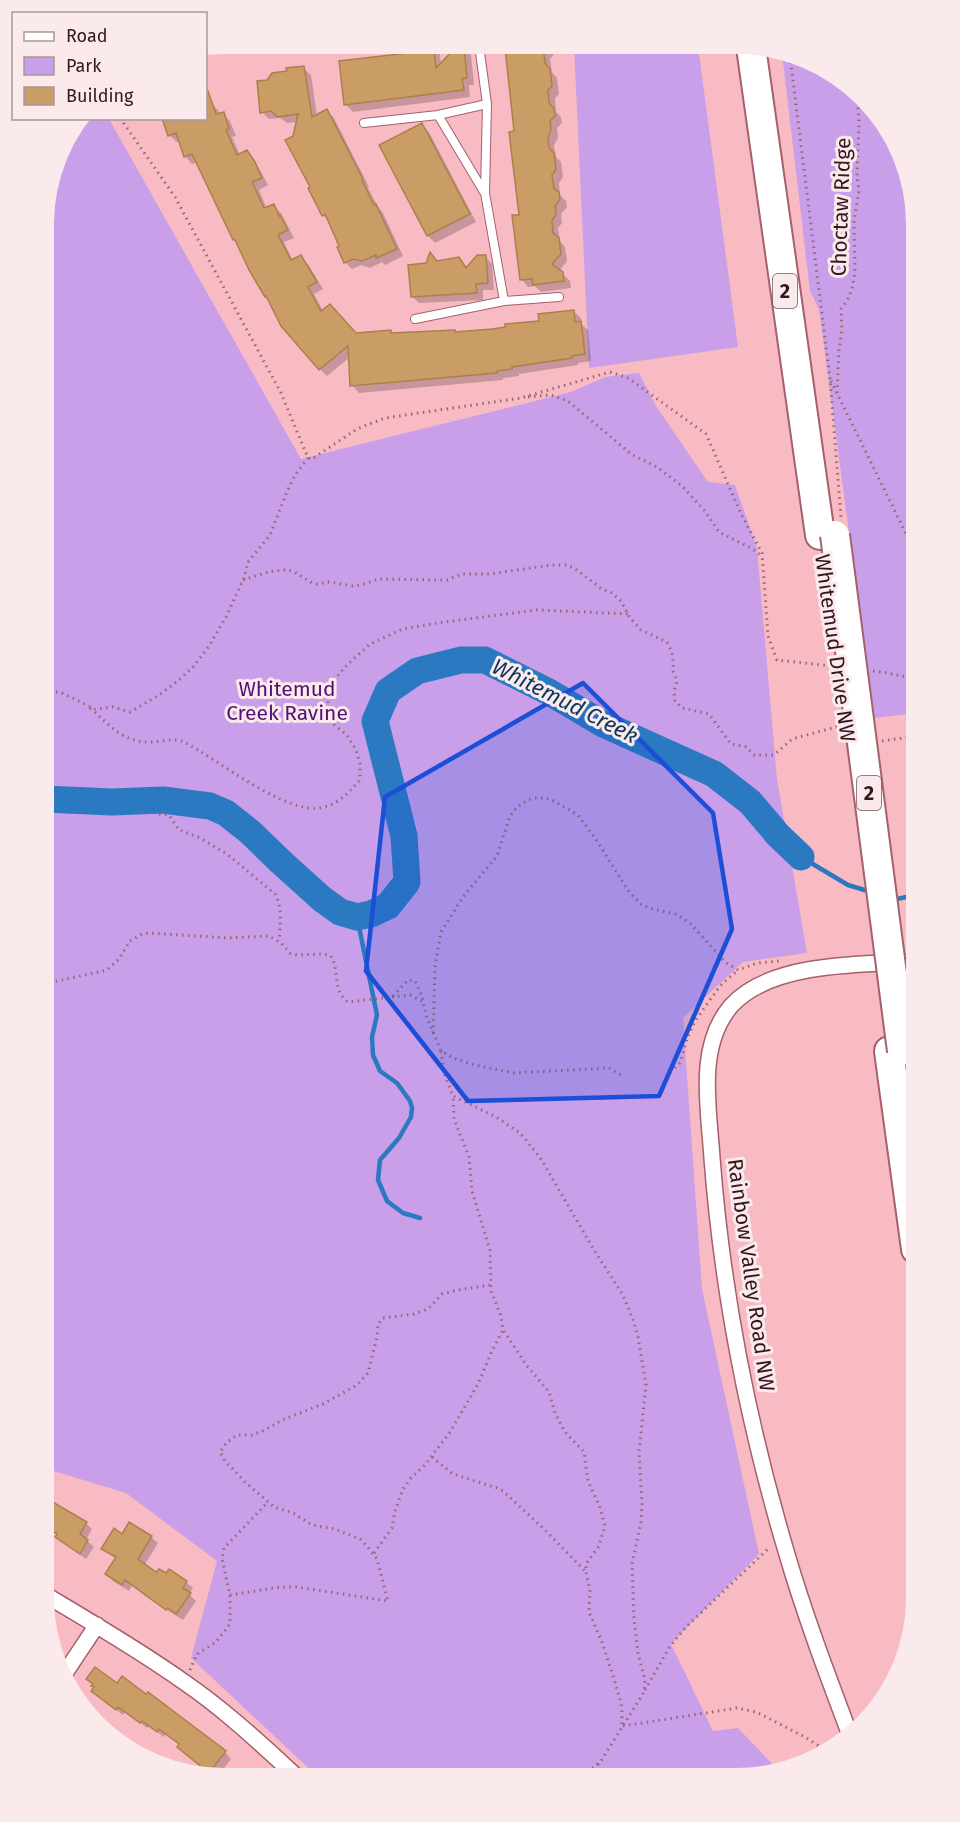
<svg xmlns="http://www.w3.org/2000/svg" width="960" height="1822" font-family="'Fira Sans',sans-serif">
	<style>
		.green { fill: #c89fe8 }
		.shadow { fill: #0003 }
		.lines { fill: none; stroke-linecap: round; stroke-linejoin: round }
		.stream { stroke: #2a79c1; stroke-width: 4.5 }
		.river { stroke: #2a79c1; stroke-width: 27 }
		.building { fill: #ca9c66; stroke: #ac804a; stroke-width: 1.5 }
		.service-casing { stroke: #a4606b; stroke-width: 10 }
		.minor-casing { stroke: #a4606b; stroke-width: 18 }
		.motorway-casing { stroke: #a4606b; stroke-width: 32 }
		.path { stroke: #95686f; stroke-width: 3; stroke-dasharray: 1.5 4.5; stroke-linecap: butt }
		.service { stroke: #fff; stroke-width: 8 }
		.minor { stroke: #fff; stroke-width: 15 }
		.motorway { stroke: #fff; stroke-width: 28 }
		.motorway-bridge-casing { stroke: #a4606b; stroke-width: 32; stroke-linecap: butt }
		.motorway-bridge { stroke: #fff; stroke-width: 28 }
		.marked { fill: #1d4ed8; fill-opacity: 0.2; stroke: #1d4ed8; stroke-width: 4.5; stroke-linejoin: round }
		.labels { text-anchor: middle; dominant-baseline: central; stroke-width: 6; stroke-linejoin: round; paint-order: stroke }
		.shield { fill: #faeaec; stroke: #6f565a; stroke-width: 1.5 }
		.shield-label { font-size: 20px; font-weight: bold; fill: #33171c }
		.street-label { font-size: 21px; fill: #33171c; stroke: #faeaec }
		.park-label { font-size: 21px; fill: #521075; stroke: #faeaec }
		.water-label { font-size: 22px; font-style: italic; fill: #0d365b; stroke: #faeaec }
	</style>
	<rect width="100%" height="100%" fill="#f9bbc3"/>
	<path class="green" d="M 574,46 L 698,46 L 738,347 L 589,368 Z
		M 782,53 L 855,89 L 907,167 L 916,224 L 916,713 L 874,718 L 819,309 L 810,291 Z
		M 82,119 L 109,119 L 301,459 L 571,392 L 605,377 L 639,373 L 656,406 L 708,482 L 735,485 L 757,548 L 777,779 L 807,953 L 743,962 L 683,1018 L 702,1289 L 759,1554 L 671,1644 L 713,1731 L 738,1728 L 776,1768 L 802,1765 L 793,1769 L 736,1778 L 318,1777 L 191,1658 L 217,1561 L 126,1493 L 44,1468 L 45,201 L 62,144 Z"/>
	<path class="shadow" d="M 224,44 L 262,44 L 206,51 L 206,47 Z
		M 402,45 L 439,45 L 441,65 L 463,48 L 471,55 L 474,85 L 469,85 L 470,97 L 353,112 L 346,105 L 403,55 Z
		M 517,45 L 551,46 L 554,48 L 554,54 L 550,59 L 552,72 L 557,78 L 559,94 L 555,98 L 556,112 L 561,117 L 562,123 L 557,128 L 558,138 L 554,145 L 556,157 L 561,162 L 563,177 L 559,183 L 560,195 L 566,201 L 567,207 L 561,214 L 562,223 L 558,228 L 560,241 L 565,247 L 567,261 L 559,271 L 570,281 L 571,288 L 541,292 L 535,286 L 528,287 L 521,279 L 520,216 L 516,132 Z
		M 303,68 L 311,75 L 317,116 L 327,111 L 334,118 L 369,187 L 368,188 L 378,207 L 383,213 L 403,256 L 385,265 L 382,262 L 370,268 L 361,265 L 352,269 L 345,262 L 330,223 L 323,215 L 295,137 L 298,122 L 287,123 L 280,118 L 269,119 L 262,112 L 268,82 Z
		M 211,103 L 218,110 L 220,115 L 223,114 L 230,121 L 236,136 L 232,137 L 240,155 L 247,152 L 254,159 L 268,185 L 259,190 L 267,209 L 274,206 L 281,213 L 294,238 L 284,242 L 293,261 L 300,257 L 308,264 L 323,289 L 314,294 L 323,311 L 356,335 L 391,332 L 394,335 L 456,334 L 493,330 L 541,322 L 573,311 L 581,318 L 581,324 L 588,330 L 591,361 L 578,363 L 578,365 L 519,374 L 519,376 L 503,378 L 503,380 L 359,393 L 352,385 L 350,357 L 327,376 L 320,369 L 266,296 L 198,162 L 192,164 L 185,156 L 180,141 L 177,142 L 169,135 L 206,118 L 206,105 Z
		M 422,125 L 429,132 L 476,222 L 435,243 L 428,236 L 381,146 Z
		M 485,256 L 492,264 L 494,290 L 483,290 L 483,300 L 419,303 L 412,296 L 438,262 L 459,258 L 468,268 Z
		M 44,1491 L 51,1497 L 49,1502 L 86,1523 L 92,1529 L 86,1540 L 94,1547 L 86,1559 L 63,1543 L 57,1537 L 58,1535 L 44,1527 Z
		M 123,1536 L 151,1537 L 158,1543 L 144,1566 L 157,1574 L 186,1582 L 193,1588 L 189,1594 L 196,1601 L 183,1620 L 151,1600 L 132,1586 L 129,1591 L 113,1581 L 107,1574 L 116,1559 L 103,1549 Z
		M 88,1679 L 225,1752 L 231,1759 L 217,1777 L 214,1777 L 185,1753 L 180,1745 L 166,1734 L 164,1737 L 149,1726 L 147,1728 L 125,1712 L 123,1715 L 100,1697 L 96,1688 Z"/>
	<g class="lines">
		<path class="stream" d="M 801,857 L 848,885 L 871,892
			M 893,898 L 897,899 L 916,895
			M 357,917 L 377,1015 L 372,1037 L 373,1055 L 380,1071 L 397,1083 L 410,1101 L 412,1108 L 411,1117 L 399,1138 L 380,1160 L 378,1180 L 387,1201 L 403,1213 L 420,1218"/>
		<path class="river" d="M 44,799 L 112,802 L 163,800 L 210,806 L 226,813 L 250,832 L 281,862 L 322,899 L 340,912 L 357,917 L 371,914 L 388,906 L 407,882 L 404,836 L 375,721 L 388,691 L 417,671 L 461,660 L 485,660 L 549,692 L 603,724 L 714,774 L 750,802 L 778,835 L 801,857"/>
	</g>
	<path class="building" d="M 516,45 L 543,45 L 545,63 L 550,69 L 552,86 L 548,90 L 549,103 L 554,108 L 555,116 L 550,121 L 551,130 L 548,137 L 549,148 L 554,153 L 556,169 L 552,175 L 554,189 L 559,192 L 560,199 L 555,206 L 556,215 L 552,220 L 553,233 L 559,238 L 561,254 L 552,264 L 563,272 L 564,281 L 533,285 L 532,279 L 520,280 L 512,215 L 519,215 L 509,132 L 514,131 L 505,48 L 516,47 Z
		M 464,46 L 467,78 L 462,79 L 464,90 L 344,105 L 339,61 L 434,50 L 436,68 L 455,48 Z
		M 304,66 L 312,117 L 327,109 L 363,179 L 362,180 L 374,205 L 376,204 L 397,249 L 376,258 L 376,255 L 362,261 L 353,259 L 344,263 L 337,247 L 339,246 L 325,214 L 322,216 L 308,188 L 310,187 L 285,140 L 293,136 L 298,114 L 278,117 L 271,111 L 260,113 L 257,81 L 267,80 L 272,73 L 287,71 L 286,68 Z
		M 206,91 L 208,91 L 216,114 L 224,112 L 229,129 L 226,130 L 237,155 L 247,150 L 255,162 L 262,178 L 252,182 L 264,208 L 274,204 L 279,216 L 280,215 L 288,230 L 278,235 L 291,260 L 301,255 L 317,282 L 308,287 L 321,311 L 330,304 L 356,333 L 391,330 L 391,333 L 455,330 L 455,332 L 492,329 L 505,327 L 505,324 L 539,321 L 538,314 L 574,310 L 575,322 L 581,321 L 585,354 L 572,356 L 572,358 L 512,367 L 512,369 L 497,371 L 497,373 L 350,386 L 348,346 L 319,370 L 281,326 L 266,296 L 265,297 L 249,270 L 235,240 L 233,240 L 192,154 L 184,157 L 176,133 L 168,136 L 162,118 L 206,118 Z
		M 422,123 L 470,214 L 427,236 L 379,145 Z
		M 430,252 L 437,261 L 459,257 L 466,268 L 477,255 L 486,255 L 488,283 L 476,284 L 477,293 L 411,297 L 408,265 L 426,263 Z
		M 44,1497 L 87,1522 L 80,1534 L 88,1540 L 80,1554 L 55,1537 L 57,1534 L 44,1526 Z
		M 129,1522 L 152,1536 L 138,1559 L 156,1572 L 159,1569 L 166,1573 L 169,1569 L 187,1581 L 183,1588 L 191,1593 L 176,1614 L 168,1608 L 166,1610 L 125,1580 L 122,1585 L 105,1574 L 116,1557 L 101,1549 L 114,1528 L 122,1534 Z
		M 95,1667 L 117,1683 L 122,1676 L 146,1694 L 148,1692 L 226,1751 L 209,1773 L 177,1747 L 179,1744 L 159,1729 L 157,1732 L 142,1721 L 140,1723 L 118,1707 L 116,1710 L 91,1691 L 94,1687 L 91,1686 L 93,1684 L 86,1679 Z"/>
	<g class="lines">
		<g class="service-casing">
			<path id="service" d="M 479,45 L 487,104 L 485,193 L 504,301
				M 438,115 L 484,192
				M 364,123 L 438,115 L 487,104
				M 415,319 L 504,301 L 559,297
				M 915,802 L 916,796"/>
		</g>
		<g class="minor-casing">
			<path id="minor" d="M 44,1594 C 91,1622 139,1650 184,1682 C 225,1710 261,1744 297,1777
				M 65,1673 L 97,1625
				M 850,1735 C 827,1674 804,1613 786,1551 C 748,1423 722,1290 712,1158 C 709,1109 696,1047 731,1006 C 770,962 862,964 916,962"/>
		</g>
		<g class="motorway-casing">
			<path id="motorway" d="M 751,47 L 820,535
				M 889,1051 L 916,1249"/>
		</g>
		<path class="path" d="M 790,56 L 830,379 L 841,517
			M 120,118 L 175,197 L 281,393 L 308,458 L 312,459 L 357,429 L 385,418 L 521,398 L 610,372 L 628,378 L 706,434 L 741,514 L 762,553 L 768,636 L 777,660 L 831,666
			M 831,381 L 916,554
			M 837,393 L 839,350 L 842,330 L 841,309 L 847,301 L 852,289 L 855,272 L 854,221 L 859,190 L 857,177 L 859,121 L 857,92
			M 528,397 L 551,395 L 568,401 L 631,454 L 657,467 L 682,486 L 704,510 L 719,532 L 751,548 L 762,556
			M 243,580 L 268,572 L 284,570 L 293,571 L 312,583 L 317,584 L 329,582 L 353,586 L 364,584 L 379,579 L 447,580 L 462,574 L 489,574 L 552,565 L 566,565 L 574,568 L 602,589 L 612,593 L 621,601 L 630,618 L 641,630 L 667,642 L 670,648 L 673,657 L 673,671 L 677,681 L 674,692 L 675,701 L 682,708 L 709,714 L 731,744 L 746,747 L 754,755 L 774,755 L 792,739 L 836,727 L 839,728
			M 873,671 L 888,673 L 916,679
			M 44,692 L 60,692 L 95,709 L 113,707 L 130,712 L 159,695 L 179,680 L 194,666 L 209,646 L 226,617 L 244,578 L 248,562 L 270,535 L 286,494 L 295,475 L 308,458
			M 90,708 C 111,726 123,743 152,742 C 162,741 176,738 184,742 C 216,758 289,818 324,807 C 340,803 349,792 360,780 L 360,764 L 356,750 L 347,735 L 333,724 L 328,704 L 330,685 L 345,667 L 370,644 L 403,629 L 437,623 L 537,610 L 629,614
			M 882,741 L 916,736
			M 159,814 L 169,815 L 179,830 L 198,837 L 227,854 L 275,894 C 283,908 280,926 279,941
			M 44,984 L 107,970 L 119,959 L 130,941 L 142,934 L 150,933 L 228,938 L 269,936 L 281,943 L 290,953 L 297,955 L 324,954 L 331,956 C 340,971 332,991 348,1002 L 392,997 L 408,980 L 415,981 L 422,996 L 426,1015 L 441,1051 L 453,1058 L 475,1065 L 513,1073 L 609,1068 L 621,1075
			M 392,997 L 410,995 L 422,1001
			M 433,1033 L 435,966 L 441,932 L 463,897 L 497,856 L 510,816 L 517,807 L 528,800 L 534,798 L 546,798 L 554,801 L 578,815 L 595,838 L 629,892 L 641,904 L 649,908 L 675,914 L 689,922 L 725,962 L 738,970 L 757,963 L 780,961
			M 441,1051 L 444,1073 L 453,1096 L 496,1117 L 520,1133 L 526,1140 L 541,1159 L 594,1250 L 623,1295 L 633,1320 L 638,1337 L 646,1385 L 639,1452 L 642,1504 L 641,1522 L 632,1564 L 634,1619 L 638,1653 L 645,1680 L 644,1692 L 601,1761 L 581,1778
			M 670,1072 L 680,1063 L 687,1039 L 695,1021 L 720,986 L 738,970
			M 504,1331 L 527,1366 L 549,1392 L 555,1413 L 565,1432 L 584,1452 L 588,1481 L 599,1505 L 605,1526 L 599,1546 L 586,1564 L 586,1572 L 590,1590 L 589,1612 L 602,1642 L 615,1682 L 622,1708 L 622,1725
			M 432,1457 L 453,1474 L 497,1488 L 503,1491 L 545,1530 L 585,1571
			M 374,1553 L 392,1528 L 395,1511 L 403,1489 L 411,1478 L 425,1465 L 450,1432 L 478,1384 L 492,1351 L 503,1330 L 501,1316 L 491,1291 L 490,1250 L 472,1191 L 469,1157 L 454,1119 L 453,1096
			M 230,1595 L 280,1587 L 297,1587 L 388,1601 L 377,1559 L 367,1546 L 360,1539 L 352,1536 L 335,1529 L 312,1525 L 293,1513 L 274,1507 L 245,1482 L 225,1461 L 220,1452 L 226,1443 L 237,1435 L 252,1435 L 265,1430 L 282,1420 L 323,1404 L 357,1385 L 368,1373 L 377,1337 L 378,1324 L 383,1318 L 414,1314 L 428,1309 L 442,1294 L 458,1290 L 491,1285
			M 190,1670 L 197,1654 L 216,1642 L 230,1624 L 230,1595 L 222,1559 L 224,1548 L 267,1503
			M 645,1690 L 669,1648 L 685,1628 L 770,1547
			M 623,1726 L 737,1708 L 756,1712 L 770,1719 L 805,1737 L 828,1752
			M 598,1764 L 603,1778"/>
		<use href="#service" class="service"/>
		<use href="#minor" class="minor"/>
		<use href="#motorway" class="motorway"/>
		<g class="motorway-bridge-casing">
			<path id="motorway-bridge" d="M 835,535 L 902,1051"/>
		</g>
		<use href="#motorway-bridge" class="motorway-bridge"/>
	</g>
	<path class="marked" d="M 583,683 L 713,813 L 732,929 L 659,1096 L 468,1101 L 366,971 L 385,797 Z"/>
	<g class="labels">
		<g class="shield">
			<rect x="773" y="274" width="24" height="34" rx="4.5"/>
			<rect x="857" y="776" width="24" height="34" rx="4.5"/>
		</g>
		<g class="shield-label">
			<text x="785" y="291">2</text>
			<text x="869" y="793">2</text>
		</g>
		<g class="street-label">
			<text transform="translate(841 207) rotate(-88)">Choctaw Ridge</text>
			<text transform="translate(835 648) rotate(82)">Whitemud Drive NW</text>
			<text transform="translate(751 1275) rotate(82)">Rainbow Valley Road NW</text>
		</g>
		<g class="park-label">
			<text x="287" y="689">Whitemud<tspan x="287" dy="24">Creek Ravine</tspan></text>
		</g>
		<g class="water-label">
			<text transform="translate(565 701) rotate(27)">Whitemud Creek</text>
		</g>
	</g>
	<path d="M0 0H960V1822H0ZM224 54H736A170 170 0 0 1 906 224V1598A170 170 0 0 1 736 1768H224A170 170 0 0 1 54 1598V224A170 170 0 0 1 224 54Z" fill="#faeaec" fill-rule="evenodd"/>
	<rect x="12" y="12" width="195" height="108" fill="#faeaec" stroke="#aa9699" stroke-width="1.5"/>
	<rect x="24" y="32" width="30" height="9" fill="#ffffff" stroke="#aa9699" stroke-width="1.5"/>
	<text x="66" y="42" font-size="18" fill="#33171c">Road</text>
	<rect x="24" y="57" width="30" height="18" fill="#c89fe8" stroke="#aa9699" stroke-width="1.5"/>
	<text x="66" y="72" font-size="18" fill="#33171c">Park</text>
	<rect x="24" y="87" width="30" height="18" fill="#ca9c66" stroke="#aa9699" stroke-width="1.5"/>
	<text x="66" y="102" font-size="18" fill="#33171c">Building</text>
</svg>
